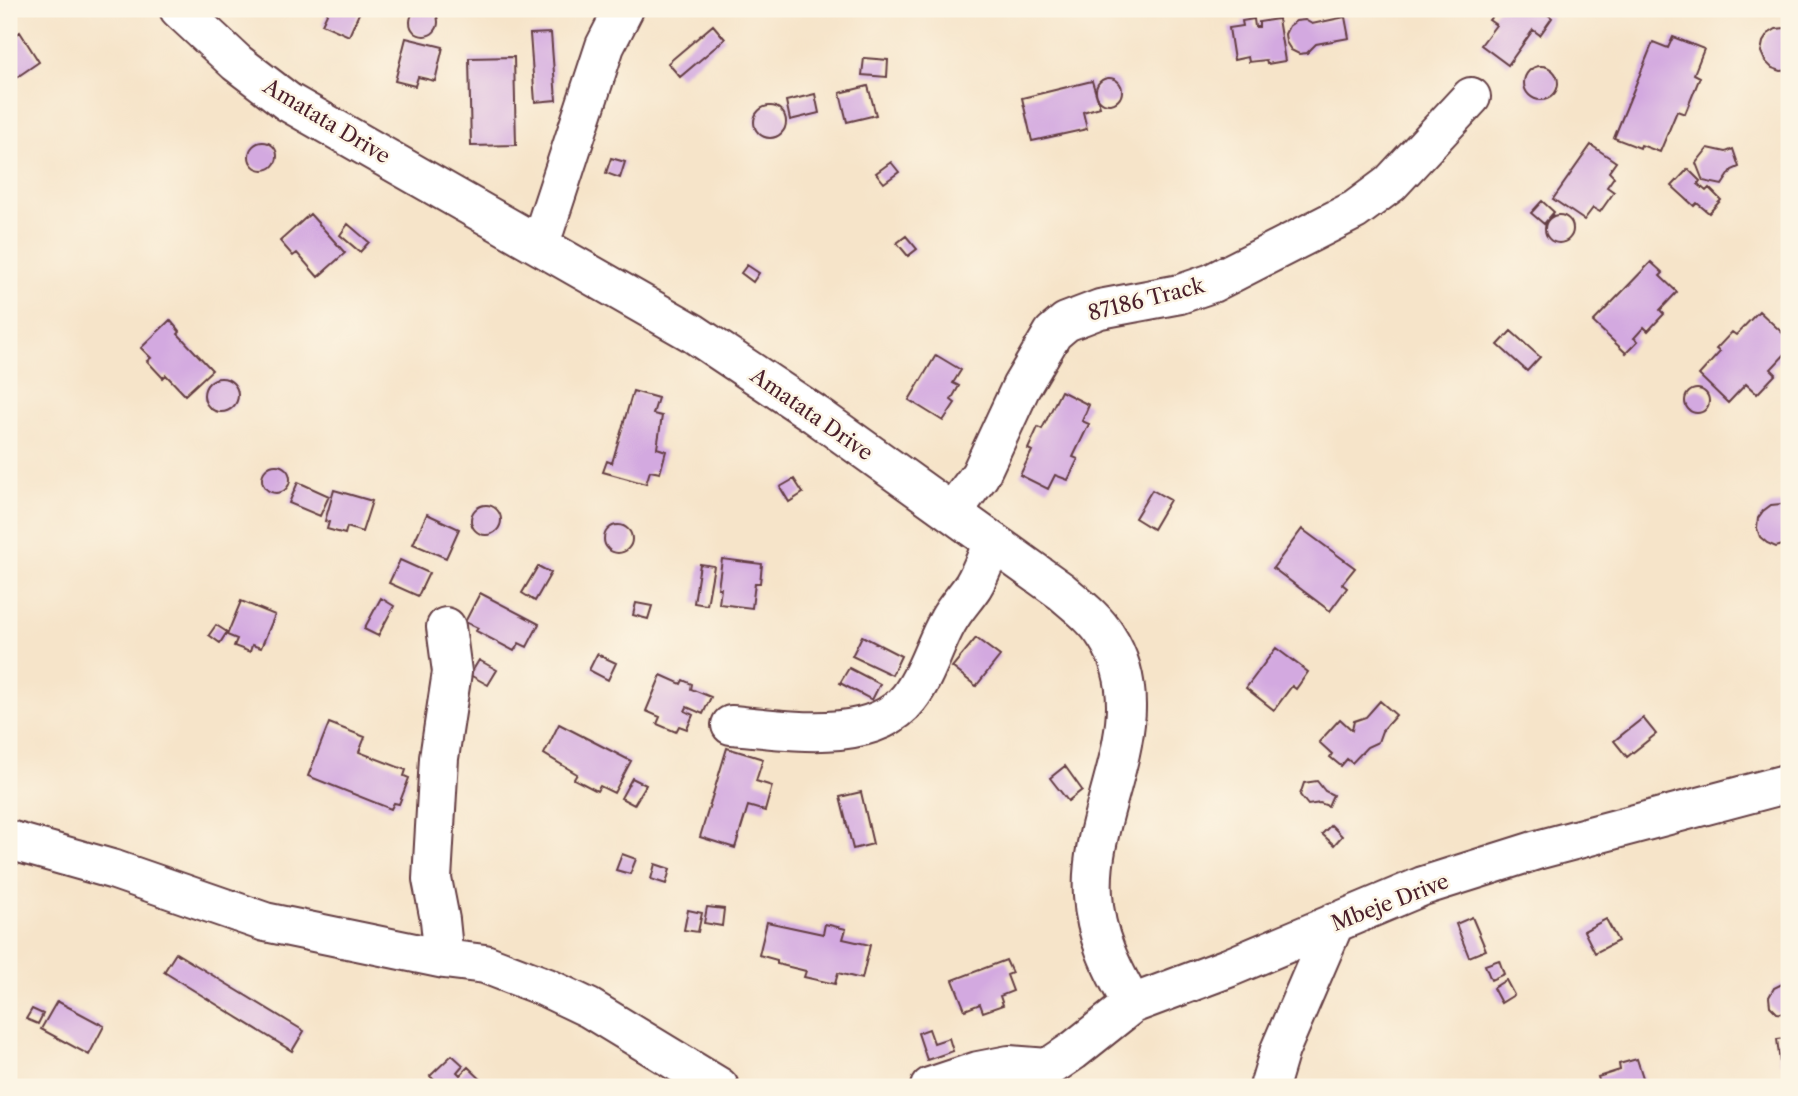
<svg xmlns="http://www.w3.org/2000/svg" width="1798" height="1096" font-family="'Libre Caslon Text',serif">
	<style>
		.building { fill: #d3a9e0 }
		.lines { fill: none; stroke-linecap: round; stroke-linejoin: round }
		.minor-casing { stroke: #643d43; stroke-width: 42 }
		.minor { stroke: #fff; stroke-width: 38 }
		.labels { text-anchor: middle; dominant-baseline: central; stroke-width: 5; stroke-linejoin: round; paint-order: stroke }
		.street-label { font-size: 21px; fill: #4a1f2b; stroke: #fcf5e5 }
	</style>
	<rect width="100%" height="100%" fill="#fcf5e5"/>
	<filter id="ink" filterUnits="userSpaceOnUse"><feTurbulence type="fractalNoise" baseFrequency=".0143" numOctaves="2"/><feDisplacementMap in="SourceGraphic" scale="14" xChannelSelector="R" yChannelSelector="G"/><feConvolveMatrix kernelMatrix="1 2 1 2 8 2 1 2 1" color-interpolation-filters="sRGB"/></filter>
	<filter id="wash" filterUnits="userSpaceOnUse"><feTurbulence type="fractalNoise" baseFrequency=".00686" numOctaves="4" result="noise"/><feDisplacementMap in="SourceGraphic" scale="28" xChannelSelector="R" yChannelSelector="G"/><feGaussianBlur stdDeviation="1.57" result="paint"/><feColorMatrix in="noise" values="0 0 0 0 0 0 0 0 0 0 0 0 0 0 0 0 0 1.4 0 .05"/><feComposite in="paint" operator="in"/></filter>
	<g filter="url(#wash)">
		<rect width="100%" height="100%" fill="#f6e4c9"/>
		<g id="blocks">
			<path class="building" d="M410 22a14 14 0 1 1 28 0a14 14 0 1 1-28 0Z
				M 329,9 L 361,9 L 349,36 L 322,24 Z
				M 1498,9 L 1547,9 L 1545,12 L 1552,18 L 1540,35 L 1533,30 L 1508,65 L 1481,45 L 1496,25 L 1489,20 Z
				M 1345,17 L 1349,38 L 1316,44 L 1307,53 L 1299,54 L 1291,50 L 1286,42 L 1285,34 L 1289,26 L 1296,21 L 1305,20 L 1312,24 Z
				M 1254,19 L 1255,27 L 1259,27 L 1259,22 L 1278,19 L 1285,61 L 1267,64 L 1266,60 L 1249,62 L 1248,57 L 1234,60 L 1229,28 L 1243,26 L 1242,21 Z
				M 713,25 L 725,39 L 680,77 L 668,63 Z
				M 1785,28 L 1789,29 L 1789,70 L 1781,71 L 1772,68 L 1765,61 L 1761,52 L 1763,42 L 1768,34 L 1776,29 Z
				M 20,32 L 39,62 L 10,82 L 9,40 Z
				M 551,33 L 556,100 L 535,102 L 530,34 Z
				M 1673,37 L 1704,49 L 1694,74 L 1700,77 L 1685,114 L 1677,111 L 1660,152 L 1641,145 L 1640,148 L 1614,138 L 1653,42 L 1668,48 Z
				M 406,38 L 443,47 L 435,81 L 418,77 L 415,86 L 395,81 Z
				M 514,57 L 516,145 L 471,146 L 469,58 Z
				M 864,58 L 888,60 L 887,77 L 862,75 Z
				M1524 83a17 17 0 1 1 34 0a17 17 0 1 1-34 0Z
				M1096 91a13 13 0 1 1 26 0a13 13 0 1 1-26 0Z
				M 1092,81 L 1100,107 L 1083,112 L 1087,129 L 1032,141 L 1022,98 Z
				M 868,86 L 876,115 L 847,122 L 840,93 Z
				M 815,94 L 819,113 L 790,120 L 786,101 Z
				M754 122a16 16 0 1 1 32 0a16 16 0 1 1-32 0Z
				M249 156a14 14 0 1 1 28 0a14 14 0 1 1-28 0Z
				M 1591,145 L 1616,162 L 1609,172 L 1614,177 L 1607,187 L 1614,192 L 1600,212 L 1593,208 L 1584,220 L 1553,199 Z
				M 1708,148 L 1726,152 L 1733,149 L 1739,167 L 1732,170 L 1722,185 L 1703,181 L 1696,163 Z
				M 611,158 L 625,162 L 620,178 L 606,173 Z
				M 891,162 L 899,172 L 884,183 L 876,173 Z
				M 1688,169 L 1700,181 L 1698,184 L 1706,191 L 1709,188 L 1721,200 L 1709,213 L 1697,203 L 1694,206 L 1672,186 Z
				M 1542,201 L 1554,212 L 1544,224 L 1531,213 Z
				M 310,214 L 345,253 L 318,277 L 297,253 L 293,256 L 280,241 Z
				M1545 229a14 14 0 1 1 28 0a14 14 0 1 1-28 0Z
				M 348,224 L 369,242 L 360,252 L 340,235 Z
				M 906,236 L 917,249 L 908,256 L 897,243 Z
				M 1651,262 L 1663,273 L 1660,276 L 1677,292 L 1660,310 L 1664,314 L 1648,331 L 1644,327 L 1634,338 L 1638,341 L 1626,353 L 1593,322 Z
				M 747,265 L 759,273 L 753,282 L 741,273 Z
				M 1759,311 L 1789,339 L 1789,350 L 1771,369 L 1776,374 L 1757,394 L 1746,384 L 1728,403 L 1699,375 L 1720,352 L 1716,349 L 1732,332 L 1736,335 Z
				M 170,320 L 180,332 L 178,334 L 212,370 L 185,395 L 166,375 L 163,378 L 147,361 L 151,358 L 141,348 Z
				M 1511,331 L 1540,357 L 1527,371 L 1498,345 Z
				M 936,355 L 961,370 L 953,383 L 959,386 L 951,400 L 955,403 L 943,421 L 909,400 Z
				M204 395a17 17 0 1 1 34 0a17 17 0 1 1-34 0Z
				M1685 401a12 12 0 1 1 24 0a12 12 0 1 1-24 0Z
				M 633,391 L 658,398 L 653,414 L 662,416 L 657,448 L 666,451 L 660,473 L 650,471 L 646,484 L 603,472 L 607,461 L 612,463 Z
				M 1061,391 L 1089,405 L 1082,421 L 1089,424 L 1073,457 L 1078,459 L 1068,480 L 1055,475 L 1048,489 L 1020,475 L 1032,451 L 1028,449 L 1038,427 L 1042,429 Z
				M262 479a14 14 0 1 1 28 0a14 14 0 1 1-28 0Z
				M 794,479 L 803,493 L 789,502 L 780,487 Z
				M 298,482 L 329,496 L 320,516 L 289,503 Z
				M 334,490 L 372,501 L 362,532 L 347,527 L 345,534 L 327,529 L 329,522 L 325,521 Z
				M 1152,490 L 1170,500 L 1153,529 L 1135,518 Z
				M 1781,504 L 1789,507 L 1789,543 L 1776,547 L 1767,543 L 1760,537 L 1757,528 L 1758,518 L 1763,511 L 1771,505 Z
				M471 520a15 15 0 1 1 30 0a15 15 0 1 1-30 0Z
				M 427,514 L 459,529 L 446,558 L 413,544 Z
				M604 539a14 14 0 1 1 28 0a14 14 0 1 1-28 0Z
				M 1302,529 L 1355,568 L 1342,584 L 1347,588 L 1330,611 L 1273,568 Z
				M 722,559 L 762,564 L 760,583 L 755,583 L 752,608 L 719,604 L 721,588 L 718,588 Z
				M 400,560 L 429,573 L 418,596 L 389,583 Z
				M 700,564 L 714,566 L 707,605 L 694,603 Z
				M 538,566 L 551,573 L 535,601 L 522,593 Z
				M 480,593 L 539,624 L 527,647 L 519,643 L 514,651 L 476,631 L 478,628 L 465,622 Z
				M 381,598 L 394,606 L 378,636 L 364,629 Z
				M 241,601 L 275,615 L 261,648 L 252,645 L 250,652 L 234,646 L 237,639 L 227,635 Z
				M 636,603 L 652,606 L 648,619 L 633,615 Z
				M 216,625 L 227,632 L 220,643 L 209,635 Z
				M 862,636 L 901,656 L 892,675 L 852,656 Z
				M 976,638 L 1000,656 L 976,686 L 952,667 Z
				M 1276,648 L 1308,672 L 1296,689 L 1292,686 L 1274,710 L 1246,688 Z
				M 597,654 L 616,663 L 608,680 L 589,670 Z
				M 479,660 L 497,670 L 488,685 L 470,675 Z
				M 849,668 L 880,684 L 872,700 L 840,683 Z
				M 661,675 L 681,684 L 683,680 L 692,684 L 691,689 L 711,697 L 703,714 L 687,707 L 685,711 L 693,715 L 687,729 L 679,726 L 676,732 L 657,724 L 660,717 L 646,711 Z
				M 1380,701 L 1396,715 L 1382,731 L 1378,742 L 1367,747 L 1352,763 L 1347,759 L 1341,766 L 1330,757 L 1332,754 L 1319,742 L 1340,719 L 1352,730 L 1354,721 L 1366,717 Z
				M 1643,718 L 1656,734 L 1627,757 L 1614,741 Z
				M 329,723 L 365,737 L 359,752 L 406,770 L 404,776 L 409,778 L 399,804 L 394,803 L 391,809 L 308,776 Z
				M 559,724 L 631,761 L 614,793 L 600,786 L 597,791 L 574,779 L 577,774 L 544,754 Z
				M 727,748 L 763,759 L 756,781 L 772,786 L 765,811 L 748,806 L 735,848 L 700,837 Z
				M 1065,766 L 1082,790 L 1068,801 L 1050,778 Z
				M 632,778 L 646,785 L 634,805 L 621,798 Z
				M 1317,781 L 1325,791 L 1333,795 L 1328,806 L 1320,803 L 1308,805 L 1300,795 L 1304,783 Z
				M 861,792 L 873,844 L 853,849 L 840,797 Z
				M 1331,825 L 1342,836 L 1334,845 L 1322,834 Z
				M 622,854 L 636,859 L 630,874 L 616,870 Z
				M 655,864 L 670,869 L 666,884 L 651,879 Z
				M 707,907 L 724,909 L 722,926 L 704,923 Z
				M 688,910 L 702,913 L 698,932 L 684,930 Z
				M 1472,917 L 1486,950 L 1469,957 L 1456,924 Z
				M 1606,919 L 1618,941 L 1595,953 L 1584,931 Z
				M 767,922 L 823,934 L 825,924 L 846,929 L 843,939 L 870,945 L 862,979 L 838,973 L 835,984 L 804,977 L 806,971 L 777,964 L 777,960 L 759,955 Z
				M 176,953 L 304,1031 L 292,1051 L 164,972 Z
				M 1006,960 L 1012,973 L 1007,975 L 1013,991 L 1000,996 L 1003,1005 L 983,1012 L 980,1004 L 965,1010 L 953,980 Z
				M 1499,960 L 1504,974 L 1491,980 L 1485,965 Z
				M 1506,980 L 1514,995 L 1501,1003 L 1493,988 Z
				M 1782,984 L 1789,985 L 1789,1013 L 1787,1014 L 1777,1013 L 1770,1006 L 1769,997 L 1774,988 Z
				M 57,1001 L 104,1026 L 89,1055 L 41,1029 Z
				M 32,1009 L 43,1014 L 38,1024 L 26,1019 Z
				M 929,1029 L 934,1043 L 949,1038 L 953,1051 L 927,1060 L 918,1033 Z
				M 1789,1037 L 1789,1062 L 1780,1063 L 1777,1039 Z
				M 452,1055 L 463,1065 L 457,1072 L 460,1075 L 468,1067 L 489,1087 L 441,1087 L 430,1076 Z
				M 1637,1059 L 1646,1087 L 1601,1087 L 1598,1077 L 1620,1070 L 1619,1064 Z"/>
		</g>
	</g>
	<g filter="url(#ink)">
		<use href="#blocks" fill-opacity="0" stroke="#643d43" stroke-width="2"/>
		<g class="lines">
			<g class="minor-casing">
				<path id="minor" d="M 179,9 L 237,63 L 288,102 L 693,333 L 816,415 L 1061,591 C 1077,605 1095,618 1106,636 C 1160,718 1087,809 1093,895 C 1095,936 1112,969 1132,1004
					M 540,244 L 605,46 L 624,9
					M 952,512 L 980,475 L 1021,387 L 1053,333 L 1066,322 L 1100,309 L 1180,294 L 1212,283 L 1355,210 L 1390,184 L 1471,97
					M 731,725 C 783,729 872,746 909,698 C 927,675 934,645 948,621 C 955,608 965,598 973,586 C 981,573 987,556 993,542
					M 9,840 L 115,870 L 265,922 L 444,959 L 485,964 L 545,987 L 589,1008 L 719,1087
					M 444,959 L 440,920 L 432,879 L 439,758 L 452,672 L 446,627
					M 930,1087 L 978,1071 L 1009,1065 L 1048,1068
					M 1020,1087 L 1073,1051 L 1132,1004 L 1228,968 L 1423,886 L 1537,850 L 1789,783
					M 1269,1087 L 1280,1050 L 1335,922"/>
			</g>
			<use href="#minor" class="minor"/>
		</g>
	</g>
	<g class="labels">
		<g class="street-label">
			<text transform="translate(327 121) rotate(31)">Amatata Drive</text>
			<text transform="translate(1146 299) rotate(-14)">87186 Track</text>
			<text transform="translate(812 414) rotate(35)">Amatata Drive</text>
			<text transform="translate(1390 902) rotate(-21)">Mbeje Drive</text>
		</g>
	</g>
	<rect width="1798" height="1096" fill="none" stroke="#fcf5e5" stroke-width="35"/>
</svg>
